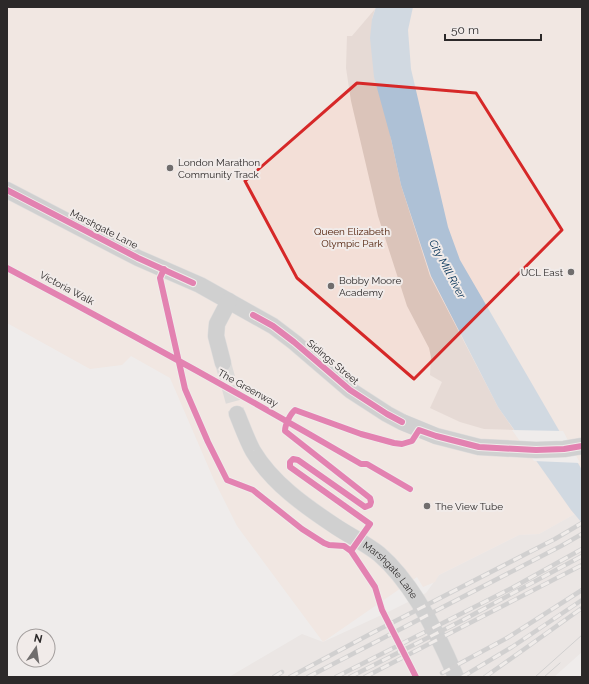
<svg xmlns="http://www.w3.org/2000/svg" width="589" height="684" font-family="Raleway,sans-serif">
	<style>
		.built { fill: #e6dddb }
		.green { fill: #f3dfd7 }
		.forest { fill: #dbc4ba }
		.water { fill: #aec1d6 }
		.pier { fill: #efeceb }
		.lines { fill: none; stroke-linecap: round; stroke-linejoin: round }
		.minor-tunnel { stroke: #c8c5c4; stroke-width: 16; stroke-dasharray: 16 8; stroke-linecap: butt }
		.minor-casing { stroke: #cbc9c9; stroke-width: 17 }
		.minor { stroke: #aaadb0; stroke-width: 16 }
		.tram { stroke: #adadaf; stroke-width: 1 }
		.rail-casing { stroke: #adadaf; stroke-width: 4.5 }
		.rail { stroke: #f1ebe9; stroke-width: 3; stroke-dasharray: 9; stroke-linecap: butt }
		.cycleway-casing { stroke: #f1ebe9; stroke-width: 8 }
		.cycleway { stroke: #d6006c; stroke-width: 6 }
		.marked { fill: none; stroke: #d62828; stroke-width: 3; stroke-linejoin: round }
		.poi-dot { fill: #706d6d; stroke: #f1ebe9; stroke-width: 1.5 }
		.labels { text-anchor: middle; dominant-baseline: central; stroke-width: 4; stroke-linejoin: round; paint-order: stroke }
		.poi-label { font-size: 10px; fill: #2c2929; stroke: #f1ebe9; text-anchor: start }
		.street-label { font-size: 10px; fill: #2c2929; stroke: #f1ebe9 }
		.park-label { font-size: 10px; fill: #4a1800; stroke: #f1ebe9 }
		.water-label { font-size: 11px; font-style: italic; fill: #002f55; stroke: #f1ebe9 }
	</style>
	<rect width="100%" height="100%" fill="#efeceb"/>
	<path class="built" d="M 582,510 L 582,652 L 554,677 L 229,677 L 302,634 L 323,642 L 388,612 L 426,593 L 439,575 L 519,535 L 539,534 Z"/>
	<path class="green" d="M 7,7 L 582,7 L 582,510 L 539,534 L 519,535 L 439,575 L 435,582 L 423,587 L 417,577 L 323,642 L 237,526 L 214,480 L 170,378 L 131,356 L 122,365 L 90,369 L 7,323 Z"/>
	<path class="forest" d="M 375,9 L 372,19 L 391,139 L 401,185 L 430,276 L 498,407 L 514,430 L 484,429 L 460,422 L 430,408 L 442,382 L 430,375 L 431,357 L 429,348 L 407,306 L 378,216 L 351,101 L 346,68 L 347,36 L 352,36 Z"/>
	<path class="water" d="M 376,7 L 413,7 L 408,30 L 411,69 L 448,227 L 460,260 L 582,470 L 582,523 L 571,510 L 498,407 L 431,276 L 401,185 L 391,139 L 374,77 L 370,38 L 372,19 Z"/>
	<path class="pier" d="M 512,430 L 563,431 L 580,463 L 534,461 Z"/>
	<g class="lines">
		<path class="minor-tunnel" d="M 223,363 L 237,414"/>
		<g class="minor-casing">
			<g id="minor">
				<path d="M 7,190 L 138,258 L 200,285 L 273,326 L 294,342 L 350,390 L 387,414 L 402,422 L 436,436 L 479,447 L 536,450 L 564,449 L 582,446"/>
				<path d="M 223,363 L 216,336 L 217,324 L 229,301"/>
				<path id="s1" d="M 237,414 C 242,426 247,440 253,451 C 272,483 305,506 335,526 C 350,536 365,543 379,554 C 414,584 439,636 456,677"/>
			</g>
		</g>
		<use href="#minor" class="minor"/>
		<path class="tram" d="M 535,677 L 582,635
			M 544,677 L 560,663"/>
		<g class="rail-casing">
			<path id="rail" d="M 442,673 L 507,638 L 582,590
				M 274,677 L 282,672
				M 290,677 L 374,632 L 555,539 L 582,523
				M 308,677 L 561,546 L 582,534
				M 336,677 L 512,588 L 582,549
				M 350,677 L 463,620 L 582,556
				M 365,677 L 582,565
				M 462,677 L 512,647 L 582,600
				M 485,677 L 582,608"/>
		</g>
		<use href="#rail" class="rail"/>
		<g class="cycleway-casing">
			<path id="cycleway" d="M 7,190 L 138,258 L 193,283
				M 7,268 C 126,331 244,396 361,464 L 367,464 L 410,489
				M 164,269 L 160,278 L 185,389 L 208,442 L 227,480 L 253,490 L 302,529 L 324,543 L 329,545 L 344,546 L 351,551 L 375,587 L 382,610 L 416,677
				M 253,315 L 273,326 L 294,342 L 350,390 L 387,414 L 402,422
				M 351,551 L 370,524 L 290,467 L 290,462 L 293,459 L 298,460 L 365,507 L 370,505 L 371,502 L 370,498 L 285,431 C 285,425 290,414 295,410 L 361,434 L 394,443 L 402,444 L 412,441 L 419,430 L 436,436 L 479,447 L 536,450 L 564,449 L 582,446"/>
		</g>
		<use href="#cycleway" class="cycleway"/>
	</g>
	<path d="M0 0H589V684H0ZM 357,83 L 476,93 L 562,230 L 414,379 L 297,278 L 245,181 Z" fill="#efeceb" fill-opacity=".55" fill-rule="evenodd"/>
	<path class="marked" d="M 357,83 L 476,93 L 562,230 L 414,379 L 297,278 L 245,181 Z"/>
	<g class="poi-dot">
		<circle cx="170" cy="168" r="4"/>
		<circle cx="571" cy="272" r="4"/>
		<circle cx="331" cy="286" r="4"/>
		<circle cx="427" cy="506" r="4"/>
	</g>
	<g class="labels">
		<g class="poi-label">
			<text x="178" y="162">London Marathon<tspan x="178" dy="12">Community Track</tspan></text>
			<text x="563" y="272" text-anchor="end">UCL East</text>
			<text x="339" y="280">Bobby Moore<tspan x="339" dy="12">Academy</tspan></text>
			<text x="435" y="506">The View Tube</text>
		</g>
		<g class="street-label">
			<text transform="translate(104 229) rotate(27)">Marshgate Lane</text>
			<text transform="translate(67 288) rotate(28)">Victoria Walk</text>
			<text transform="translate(333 362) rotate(40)">Sidings Street</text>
			<text transform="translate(248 388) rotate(29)">The Greenway</text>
			<text stroke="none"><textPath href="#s1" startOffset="224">Marshgate Lane</textPath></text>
		</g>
		<g class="park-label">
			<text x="352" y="231">Queen Elizabeth<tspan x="352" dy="12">Olympic Park</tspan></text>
		</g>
		<g class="water-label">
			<text transform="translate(447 269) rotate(62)">City Mill River</text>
		</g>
	</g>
	<rect width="589" height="684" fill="none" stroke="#2c2929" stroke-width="16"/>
	<g transform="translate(36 648) rotate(13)"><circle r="19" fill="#f1ebe9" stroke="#a29d9c"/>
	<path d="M0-3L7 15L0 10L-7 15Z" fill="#706d6d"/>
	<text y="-6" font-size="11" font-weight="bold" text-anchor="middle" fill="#2c2929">N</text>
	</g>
	<path d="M445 34v6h96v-6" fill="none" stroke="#2c2929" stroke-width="2"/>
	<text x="451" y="34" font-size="12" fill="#2c2929" stroke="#f1ebe9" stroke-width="3" paint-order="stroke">50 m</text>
</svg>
